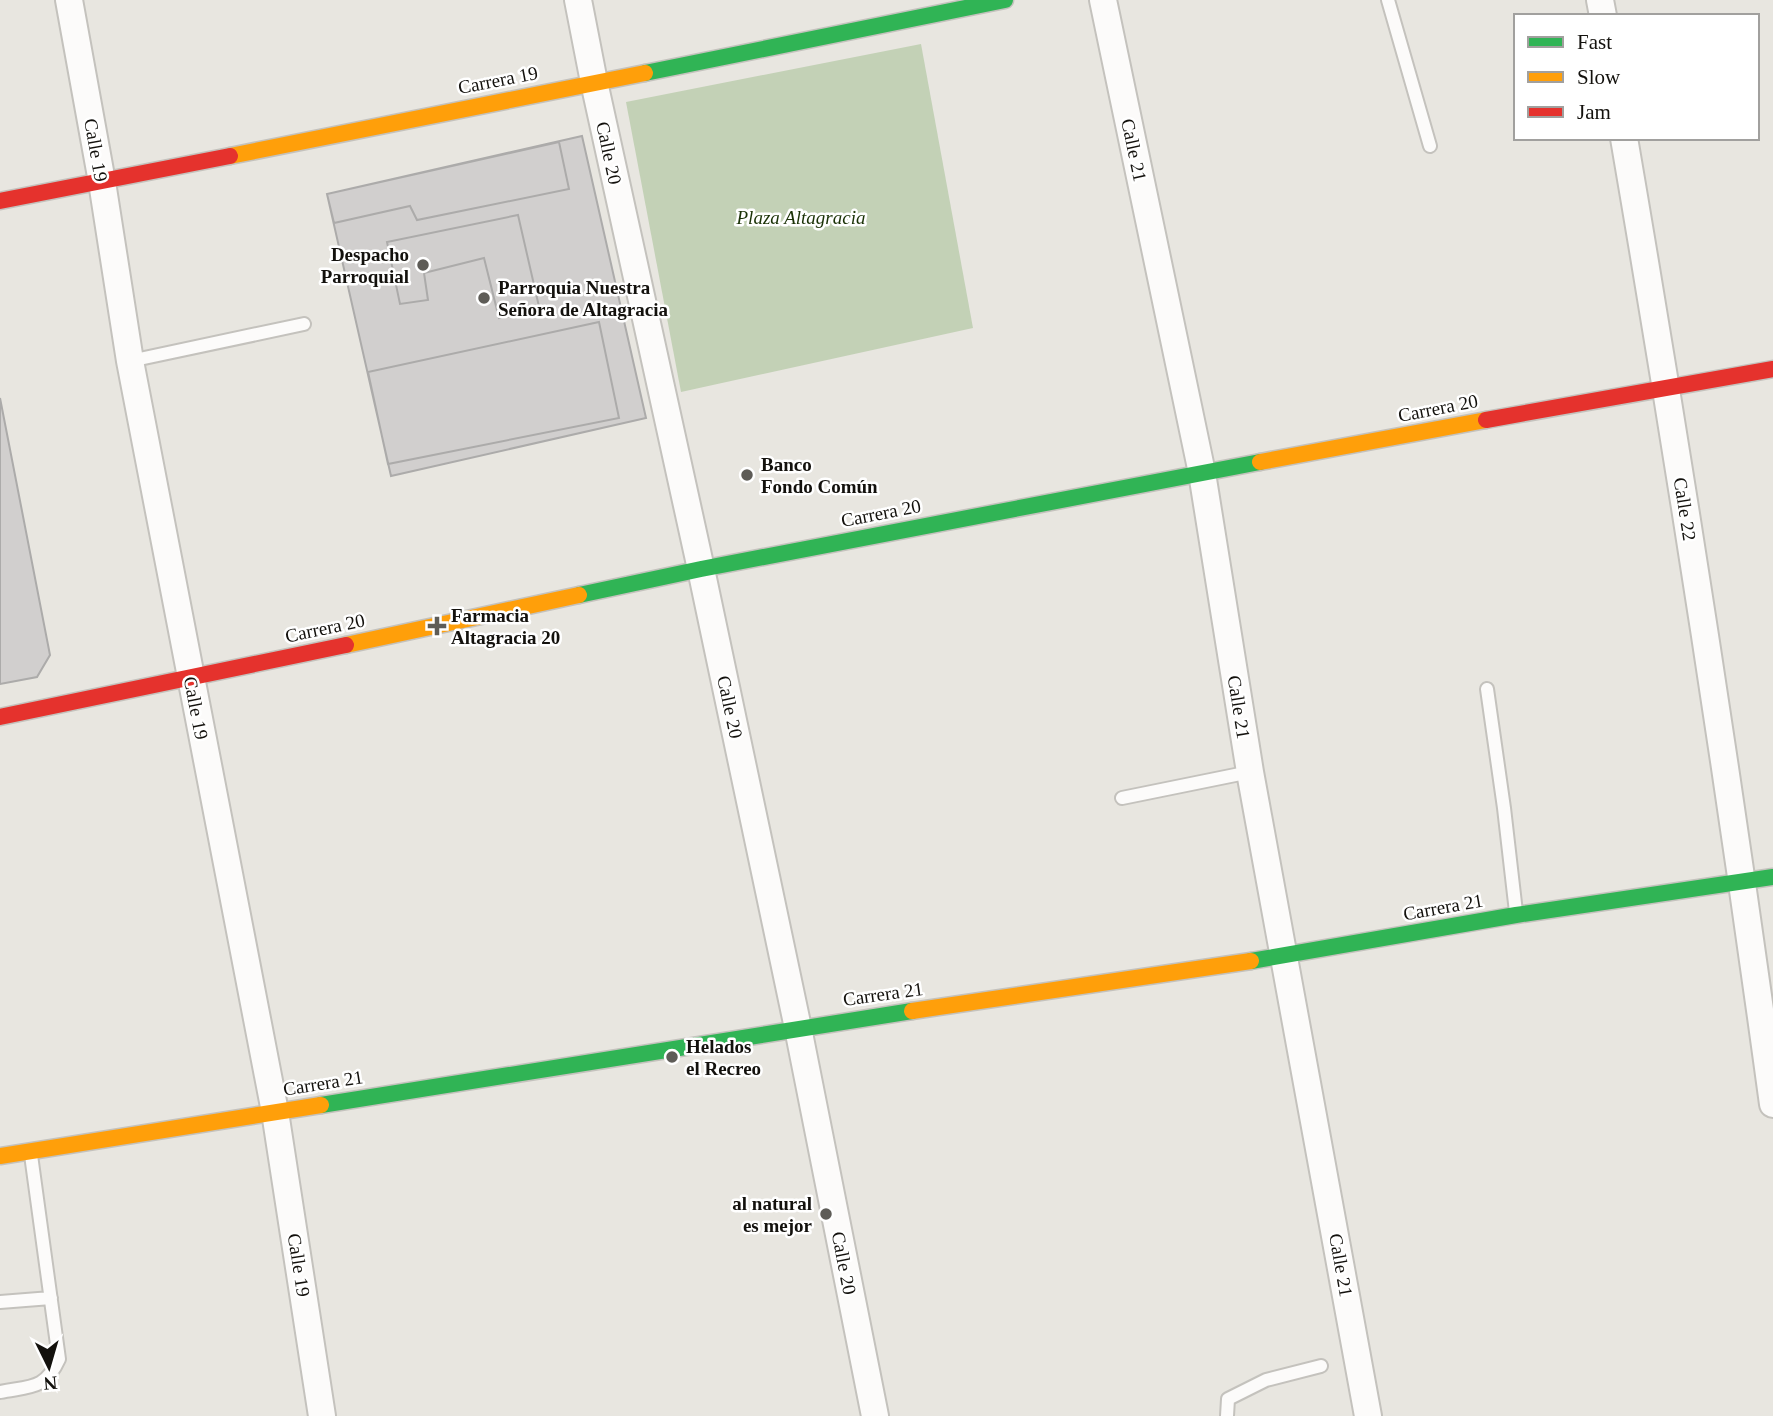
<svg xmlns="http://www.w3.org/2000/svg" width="1773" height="1416" font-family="Georgia,serif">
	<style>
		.green { fill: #c3d1b6 }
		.building { fill: #d1cfce; stroke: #acabaa; stroke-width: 2 }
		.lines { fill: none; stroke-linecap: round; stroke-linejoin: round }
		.lane-casing { stroke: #c4c2bd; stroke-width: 16 }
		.street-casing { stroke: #c4c2bd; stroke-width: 30 }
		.fast-casing { stroke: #c4c2bd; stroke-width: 19 }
		.slow-casing { stroke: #c4c2bd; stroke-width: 19 }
		.jam-casing { stroke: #c4c2bd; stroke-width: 19 }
		.lane { stroke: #fcfbfa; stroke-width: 12 }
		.street { stroke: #fcfbfa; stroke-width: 26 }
		.fast { stroke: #30b455; stroke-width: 16 }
		.slow { stroke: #ff9f0a; stroke-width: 16 }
		.jam { stroke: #e5322d; stroke-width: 16 }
		.poi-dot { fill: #5e5c57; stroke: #fff; stroke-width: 2.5 }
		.labels { text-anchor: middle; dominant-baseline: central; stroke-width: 5; stroke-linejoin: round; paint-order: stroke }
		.street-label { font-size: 19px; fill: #13110d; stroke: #fff }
		.park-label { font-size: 19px; font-style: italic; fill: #1a3206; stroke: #fff }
		.poi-label { font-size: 19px; font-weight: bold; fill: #13110d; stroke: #fff; text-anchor: start }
	</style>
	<rect width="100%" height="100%" fill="#e8e6e0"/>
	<path class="green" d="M 921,44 L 973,328 L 681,392 L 626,102 Z"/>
	<path class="building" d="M 582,136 L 646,418 L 391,476 L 327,194 Z
		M 559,142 L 569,189 L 417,220 L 410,206 L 334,223 L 327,194 Z
		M 518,215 L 540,311 L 499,318 L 484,258 L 424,273 L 428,300 L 400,304 L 387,242 Z
		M 599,322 L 619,418 L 388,464 L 368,372 Z
		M 0,398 L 50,655 L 37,677 L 0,684 Z"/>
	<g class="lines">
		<g class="lane-casing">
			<path id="lane" d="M 1388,0 L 1430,146
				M 130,361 L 304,324
				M 1487,689 L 1504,808 L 1516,912
				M 1122,798 L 1250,772
				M 0,1302 L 51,1298
				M 0,1392 C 30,1386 45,1390 59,1359 L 31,1155
				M 1227,1416 L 1228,1399 L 1266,1380 L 1321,1366"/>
		</g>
		<g class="street-casing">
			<path id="street" d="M 69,0 L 102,182 L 130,361 L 275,1112 L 322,1416
				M 578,0 L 594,82 L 701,569 L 798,1028 L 875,1416
				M 1103,0 L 1202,473 L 1250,772 L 1368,1416
				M 1600,0 L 1603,16
				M 1624,138 C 1679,459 1729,781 1773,1104"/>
		</g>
		<g class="fast-casing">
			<path id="fast" d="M 645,73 L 1005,0
				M 579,595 L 701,569 L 1260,462
				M 1251,961 L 1516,915 L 1773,877
				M 321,1105 L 912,1011"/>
		</g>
		<g class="slow-casing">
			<path id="slow" d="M 230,156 L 645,73
				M 1260,462 L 1486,420
				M 346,645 L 579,595
				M 912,1011 L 1251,961
				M 0,1156 L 321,1105"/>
		</g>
		<g class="jam-casing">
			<path id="jam" d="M 0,201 L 230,156
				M 1486,420 L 1773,369
				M 0,717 L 346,645"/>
		</g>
		<use href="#lane" class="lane"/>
		<use href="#street" class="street"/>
		<use href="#fast" class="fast"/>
		<use href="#slow" class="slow"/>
		<use href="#jam" class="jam"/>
	</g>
	<g class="poi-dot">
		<circle cx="423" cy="265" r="7"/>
		<circle cx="484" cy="298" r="7"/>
		<circle cx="747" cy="475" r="7"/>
		<path d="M433.5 615.5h7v7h7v7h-7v7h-7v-7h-7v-7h7z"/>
		<circle cx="672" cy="1057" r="7"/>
		<circle cx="826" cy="1214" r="7"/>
	</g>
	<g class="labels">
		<g class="street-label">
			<text transform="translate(498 80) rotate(-11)">Carrera 19</text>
			<text transform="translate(96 150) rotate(80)">Calle 19</text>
			<text transform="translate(1134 150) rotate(78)">Calle 21</text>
			<text transform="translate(609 153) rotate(78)">Calle 20</text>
			<text transform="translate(1438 408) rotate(-11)">Carrera 20</text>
			<text transform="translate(1685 509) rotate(81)">Calle 22</text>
			<text transform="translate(881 513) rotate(-11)">Carrera 20</text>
			<text transform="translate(325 628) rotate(-12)">Carrera 20</text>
			<text transform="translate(730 707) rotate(78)">Calle 20</text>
			<text transform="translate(1239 707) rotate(81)">Calle 21</text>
			<text transform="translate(196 708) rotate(79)">Calle 19</text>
			<text transform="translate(1443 907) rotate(-10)">Carrera 21</text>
			<text transform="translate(883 994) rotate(-8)">Carrera 21</text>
			<text transform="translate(323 1083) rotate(-9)">Carrera 21</text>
			<text transform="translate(844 1263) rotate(79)">Calle 20</text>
			<text transform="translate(299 1265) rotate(81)">Calle 19</text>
			<text transform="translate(1341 1265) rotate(80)">Calle 21</text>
		</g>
		<g class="park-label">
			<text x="801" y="217">Plaza Altagracia</text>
		</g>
		<g class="poi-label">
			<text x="409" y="254" text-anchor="end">Despacho<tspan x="409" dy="22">Parroquial</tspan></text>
			<text x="498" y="287">Parroquia Nuestra<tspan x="498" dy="22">Señora de Altagracia</tspan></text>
			<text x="761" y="464">Banco<tspan x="761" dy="22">Fondo Común</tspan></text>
			<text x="451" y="615">Farmacia<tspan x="451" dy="22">Altagracia 20</tspan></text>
			<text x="686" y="1046">Helados<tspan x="686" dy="22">el Recreo</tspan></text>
			<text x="812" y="1203" text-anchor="end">al natural<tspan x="812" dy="22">es mejor</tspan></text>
		</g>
	</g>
	<rect x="1514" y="14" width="245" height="126" fill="#ffffff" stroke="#a1a09e" stroke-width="2"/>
	<rect x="1528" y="37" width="35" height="10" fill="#30b455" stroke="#a1a09e" stroke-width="2"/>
	<text x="1577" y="49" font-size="21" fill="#13110d">Fast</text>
	<rect x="1528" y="72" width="35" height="10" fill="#ff9f0a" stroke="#a1a09e" stroke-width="2"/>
	<text x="1577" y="84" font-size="21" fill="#13110d">Slow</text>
	<rect x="1528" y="107" width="35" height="10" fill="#e5322d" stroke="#a1a09e" stroke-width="2"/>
	<text x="1577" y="119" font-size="21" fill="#13110d">Jam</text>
	<g transform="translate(49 1367) rotate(175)" stroke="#ffffff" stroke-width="5" paint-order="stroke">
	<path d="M0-5L12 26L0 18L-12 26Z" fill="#13110d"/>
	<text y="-10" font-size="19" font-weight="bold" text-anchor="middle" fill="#13110d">N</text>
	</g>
</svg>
